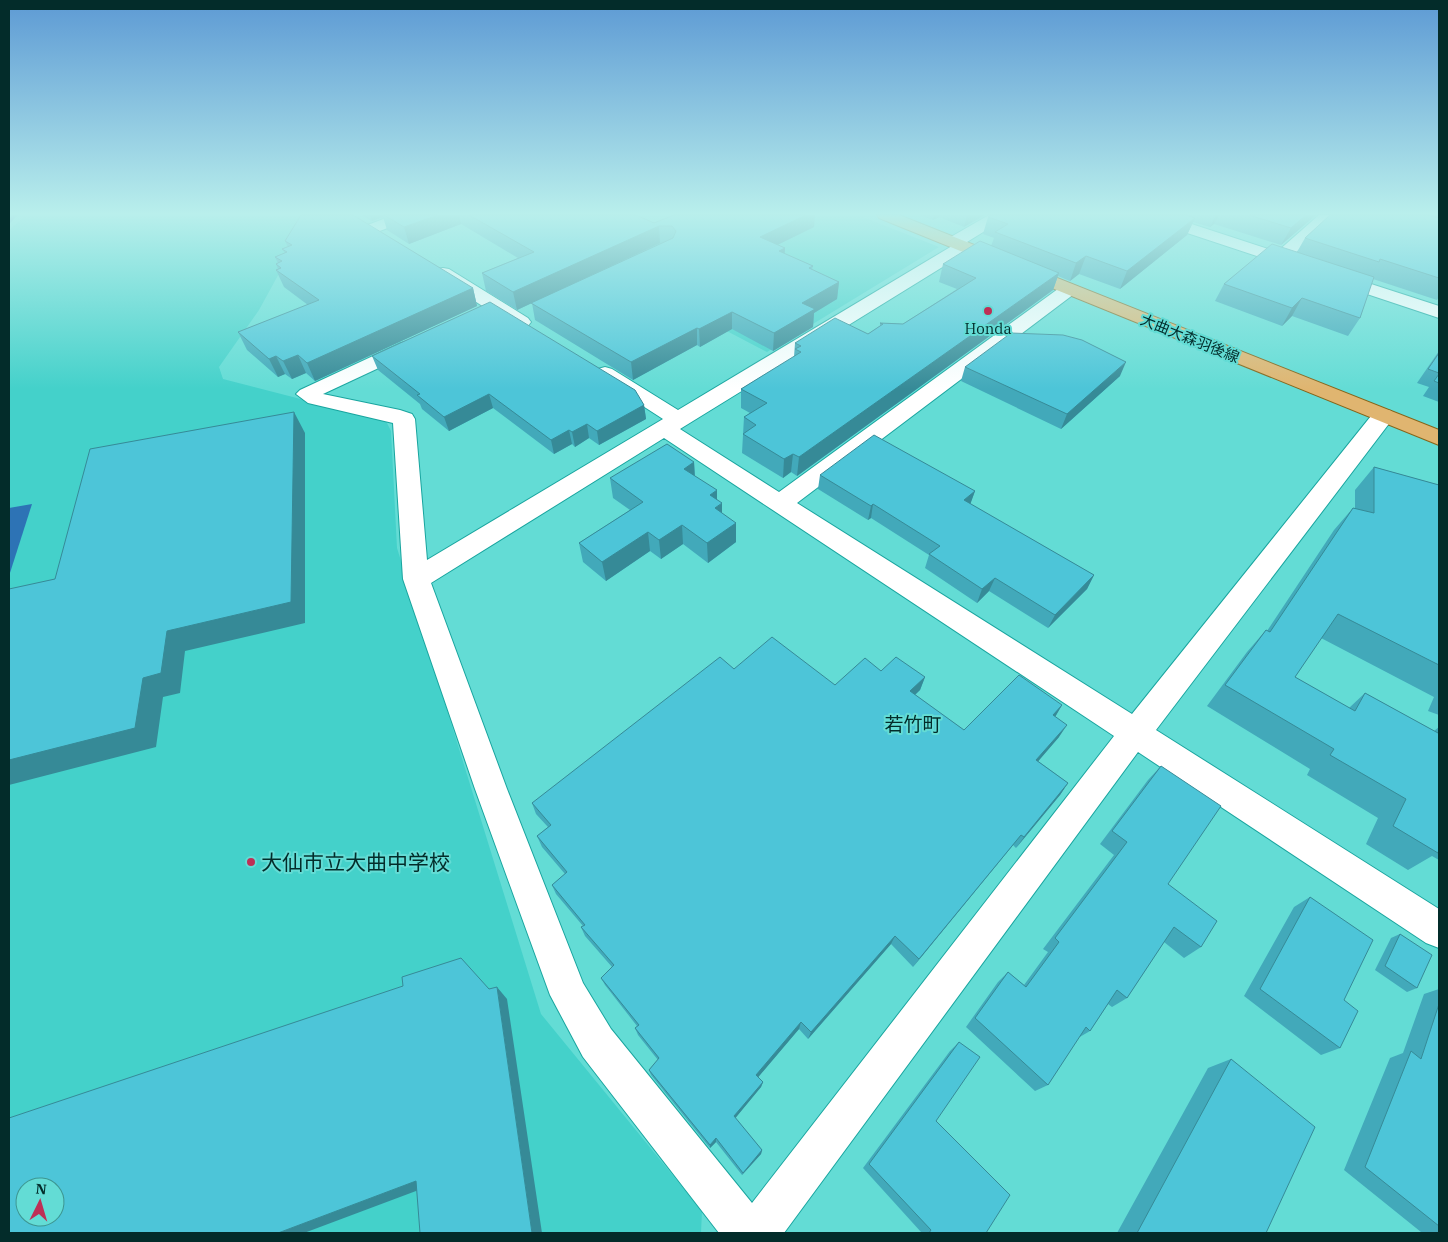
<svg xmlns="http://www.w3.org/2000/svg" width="1448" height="1242" font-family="'IBM Plex Serif','Noto Sans JP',serif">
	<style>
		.built { fill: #44d1ca; fill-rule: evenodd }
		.water { fill: #2d73b5 }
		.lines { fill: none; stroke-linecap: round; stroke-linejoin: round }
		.stream { fill: #2d73b5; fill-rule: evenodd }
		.minor-casing { stroke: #19a59f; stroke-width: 2 }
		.major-casing { stroke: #85651a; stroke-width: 2 }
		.minor { fill: #fff; fill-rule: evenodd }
		.major { fill: #e0b570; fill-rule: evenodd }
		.wall { fill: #42a9ba }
		.shaded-wall { fill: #368a97 }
		.building { fill: #4dc5d8; stroke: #368a97; fill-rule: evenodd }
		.poi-dot { fill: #be2f56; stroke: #63dcd5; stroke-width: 2 }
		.labels { text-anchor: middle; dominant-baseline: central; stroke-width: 4; stroke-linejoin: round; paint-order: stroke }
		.far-poi-label { font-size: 15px; fill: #032c2a; stroke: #63dcd5 }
		.far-street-label { font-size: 15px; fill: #032c2a; stroke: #63dcd5 }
		.neighbourhood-label { font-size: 19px; fill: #032c2a; stroke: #63dcd5 }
		.near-poi-label { font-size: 21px; fill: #032c2a; stroke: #63dcd5; text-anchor: start }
	</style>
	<rect width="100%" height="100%" fill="#63dcd5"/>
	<path class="built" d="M 26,215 L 311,215 L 259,310 L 219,367 L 223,379 L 386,421 L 391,431 L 397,548 L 541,1014 L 702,1211 L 701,1233 L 9,1233 L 9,230 ZM 25,1187 L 55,1187 L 55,1217 L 25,1217 Z
		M 672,215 L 858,215 L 939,247 L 767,352 L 660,296 L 732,242 Z"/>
	<path class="water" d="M 32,504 L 9,576 L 9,508 Z"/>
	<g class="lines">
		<path class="stream" d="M 12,215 L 18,215 L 9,224 L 9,218 Z"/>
		<g class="minor-casing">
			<path id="minor" d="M 394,215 L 416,215 L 414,218 L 377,232 L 365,232 L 363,229 L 365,226 Z
				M 989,215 L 1008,215 L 1006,218 L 967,242 L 972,246 L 970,250 L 680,429 L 779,492 L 1062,286 L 1068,285 L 1074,286 L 1077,290 L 1074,294 L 797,503 L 1132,714 L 1375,411 L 1383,409 L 1391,411 L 1394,416 L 1391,421 L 1156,730 L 1439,909 L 1439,948 L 1426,943 L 1138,752 L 784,1233 L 719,1233 L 583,1057 L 550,995 L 475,789 L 403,579 L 393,423 L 308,403 L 296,394 L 300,390 L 401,343 L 408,341 L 415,343 L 418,347 L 415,351 L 323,394 L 400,410 L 412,414 L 415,419 L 427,560 L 663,419 L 598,377 L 595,373 L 598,369 L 605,367 L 612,369 L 678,410 L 952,246 L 947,242 L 949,238 ZM 664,438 L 1114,736 L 752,1203 L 611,1029 L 583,983 L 507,789 L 431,583 Z
				M 1140,215 L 1164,215 L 1277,252 L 1319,215 L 1336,215 L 1291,257 L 1302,260 L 1305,264 L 1302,268 L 1296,269 L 1142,218 Z
				M 443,268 L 449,269 L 528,318 L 531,322 L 528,326 L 521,328 L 514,326 L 437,277 L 434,273 L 437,269 Z
				M 1334,272 L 1439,306 L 1439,318 L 1328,281 L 1325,277 L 1328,273 Z"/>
		</g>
		<g class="major-casing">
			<path id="major" d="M 877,215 L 899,215 L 1439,430 L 1439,445 L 879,218 Z"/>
		</g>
		<use href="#minor" class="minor"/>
		<use href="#major" class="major"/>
	</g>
	<path class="wall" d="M 361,215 L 636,215 L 654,223 L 814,227 L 777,245 L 785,248 L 784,254 L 813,266 L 812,270 L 839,282 L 837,299 L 814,313 L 813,327 L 773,351 L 732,329 L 700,347 L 697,345 L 633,380 L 535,320 L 532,303 L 517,310 L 486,291 L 482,273 L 518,258 L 461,224 L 409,244 L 387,230 L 383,217 L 372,221 Z
		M 919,215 L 985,215 L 964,227 L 939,217 L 933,220 Z
		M 991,215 L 1316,215 L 1281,245 L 1214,224 L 1210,227 L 1193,222 L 1187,235 L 1120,289 L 1079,274 L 1070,281 L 1058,276 L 1053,290 L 797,476 L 791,472 L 783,478 L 742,453 L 744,417 L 750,413 L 741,408 L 741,389 L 794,357 L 795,343 L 868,334 L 880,326 L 880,323 L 903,324 L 957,289 L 939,282 L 943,264 L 991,246 L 994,238 L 983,234 L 988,217 Z
		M 1330,215 L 1439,215 L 1439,297 L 1437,300 L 1373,279 L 1360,318 L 1348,336 L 1292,316 L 1282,326 L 1215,301 L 1224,284 L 1297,252 L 1305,238 Z
		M 285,241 L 473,288 L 477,306 L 315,381 L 306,373 L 292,379 L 285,374 L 278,377 L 247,350 L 238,332 L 308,305 L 284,287 L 276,270 L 278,269 L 276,264 L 278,263 L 275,257 L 285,253 L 282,249 L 288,247 Z
		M 1439,351 L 1439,402 L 1423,396 L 1429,387 L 1417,383 Z
		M 372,356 L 644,405 L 646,419 L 599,445 L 589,438 L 575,447 L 572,444 L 554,454 L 493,408 L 449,431 L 422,409 L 420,404 L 378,370 Z
		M 965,367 L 1120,376 L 1061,429 L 961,381 Z
		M 694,462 L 695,476 L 717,499 L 722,514 L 736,523 L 736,542 L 708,563 L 683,544 L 661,559 L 650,551 L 606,581 L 583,562 L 579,543 L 630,510 L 613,498 L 610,478 Z
		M 1374,467 L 1439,485 L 1439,715 L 1428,711 L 1434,697 L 1321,638 L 1295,677 L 1349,708 L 1365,693 L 1434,731 L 1439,727 L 1439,860 L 1432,856 L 1408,870 L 1366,844 L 1378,818 L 1307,775 L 1310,769 L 1207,706 L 1247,652 L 1266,630 L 1267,631 L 1334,530 L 1353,508 L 1355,508 L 1355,490 Z
		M 820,475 L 975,491 L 970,504 L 1094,575 L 1087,589 L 1048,628 L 989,591 L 977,603 L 925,568 L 929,555 L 871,518 L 868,520 L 818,489 Z
		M 734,669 L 835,685 L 881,671 L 925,677 L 920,690 L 915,695 L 964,730 L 1062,705 L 1055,717 L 1059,737 L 1038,761 L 1068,783 L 1060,795 L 1016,848 L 1013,845 L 913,967 L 891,944 L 808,1039 L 799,1029 L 758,1077 L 763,1082 L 761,1087 L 735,1118 L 762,1150 L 761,1154 L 742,1175 L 716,1142 L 710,1148 L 651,1075 L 649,1070 L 658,1060 L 638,1035 L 635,1028 L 637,1026 L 605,985 L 601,978 L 612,967 L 585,936 L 581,927 L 583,926 L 556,894 L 552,885 L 565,874 L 542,847 L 537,836 L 548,827 L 536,814 L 532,803 Z
		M 1161,766 L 1168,884 L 1201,947 L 1184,958 L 1164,942 L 1127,998 L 1112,1007 L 1108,1004 L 1090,1031 L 1078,1038 L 1048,1085 L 1035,1091 L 966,1027 L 998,982 L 1008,972 L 1024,985 L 1048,952 L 1043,949 L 1114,855 L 1100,844 L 1148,780 Z
		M 1310,897 L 1340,1048 L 1321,1055 L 1244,996 L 1294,907 Z
		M 1400,934 L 1417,988 L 1407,992 L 1375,970 L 1391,938 Z
		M 1439,989 L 1439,1232 L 1421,1232 L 1344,1170 L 1390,1058 L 1403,1053 L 1424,994 Z
		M 959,1042 L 936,1121 L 986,1233 L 920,1233 L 921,1232 L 863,1168 L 950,1051 Z
		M 1231,1059 L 1266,1233 L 1117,1233 L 1208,1068 Z"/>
	<path class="shaded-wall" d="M 370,215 L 382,215 L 383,217 L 372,221 Z
		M 438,215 L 459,215 L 461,224 L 409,244 L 404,227 Z
		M 806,215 L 815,215 L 814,227 L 759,254 L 760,237 Z
		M 934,215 L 939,215 L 939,217 L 933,220 Z
		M 967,215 L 985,215 L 964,227 Z
		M 1216,215 L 1219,215 L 1214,224 L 1210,227 Z
		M 1306,215 L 1316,215 L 1281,245 L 1291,228 Z
		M 1195,218 L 1187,235 L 1120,289 L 1127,271 Z
		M 659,226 L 660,243 L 517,310 L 513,292 Z
		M 785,248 L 784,265 L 779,251 Z
		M 1086,256 L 1079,274 L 1070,281 L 1076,263 Z
		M 1059,273 L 1053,290 L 797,476 L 799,457 Z
		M 839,282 L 837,299 L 814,313 L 813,327 L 773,351 L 774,333 L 802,303 Z
		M 473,288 L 477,306 L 315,381 L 307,363 Z
		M 1302,298 L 1292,316 L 1282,326 L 1292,308 Z
		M 732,312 L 732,329 L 700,347 L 699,329 Z
		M 697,328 L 697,345 L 633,380 L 631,362 Z
		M 298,355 L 306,373 L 292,379 L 283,361 Z
		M 276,356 L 285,374 L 278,377 L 269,359 Z
		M 1126,362 L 1120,376 L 1061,429 L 1067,414 Z
		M 489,394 L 493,408 L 449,431 L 444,417 Z
		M 644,405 L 646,419 L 599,445 L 597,431 Z
		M 294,412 L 305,433 L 305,623 L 185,651 L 180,693 L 163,697 L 156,747 L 9,785 L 9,760 L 143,678 L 167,631 Z
		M 587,424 L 589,438 L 575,447 L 572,432 Z
		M 569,430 L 572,444 L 554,454 L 551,440 Z
		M 793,454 L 791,472 L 783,478 L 784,459 Z
		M 694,462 L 695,482 L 684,469 Z
		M 717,490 L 717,507 L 722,503 L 722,523 L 715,528 L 710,495 Z
		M 975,491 L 970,505 L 964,500 Z
		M 873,504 L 871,518 L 868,520 L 871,506 Z
		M 736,523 L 736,542 L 708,563 L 707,543 Z
		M 682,525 L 683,544 L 661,559 L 659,540 Z
		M 648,532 L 650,551 L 606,581 L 602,562 Z
		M 1094,575 L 1087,589 L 1048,628 L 1055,615 Z
		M 995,578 L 989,591 L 977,603 L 982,589 Z
		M 925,677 L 920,690 L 906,703 L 910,691 Z
		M 1062,705 L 1055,717 L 1053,715 Z
		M 1067,725 L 1059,737 L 1029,772 L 1036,760 Z
		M 1068,783 L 1060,795 L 1016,848 L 1024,837 Z
		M 1021,835 L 1013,845 L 913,967 L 919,959 Z
		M 895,936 L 891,944 L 808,1039 L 811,1032 Z
		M 497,987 L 507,999 L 542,1233 L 532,1233 Z
		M 801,1022 L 799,1029 L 755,1081 L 756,1075 Z
		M 763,1082 L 761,1087 L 733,1121 L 734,1116 Z
		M 716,1138 L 716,1142 L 710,1148 L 710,1145 Z
		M 762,1150 L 761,1154 L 742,1175 L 743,1173 Z
		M 416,1181 L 432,1185 L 304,1233 L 278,1233 Z"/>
	<path class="building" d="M 301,215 L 353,215 L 473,288 L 307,363 L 298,355 L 283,361 L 276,356 L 269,359 L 238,332 L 319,300 L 276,270 L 281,268 L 276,264 L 282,261 L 275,257 L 287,252 L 282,249 L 292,245 L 285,241 Z
		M 384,215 L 438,215 L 404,227 Z
		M 469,215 L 636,215 L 654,223 L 674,215 L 806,215 L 760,237 L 785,248 L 779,251 L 813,266 L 809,268 L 839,282 L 802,303 L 815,309 L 774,333 L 732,312 L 699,329 L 697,328 L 631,362 L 531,303 L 673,238 L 676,231 L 672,226 L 659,226 L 513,292 L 482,273 L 534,252 Z
		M 991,215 L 1186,215 L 1195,218 L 1127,271 L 1086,256 L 1076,263 L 995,232 L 1008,224 L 988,217 Z
		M 1249,215 L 1306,215 L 1291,228 Z
		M 1330,215 L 1427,215 L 1439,218 L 1439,278 L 1380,259 L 1379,262 L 1305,238 Z
		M 980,241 L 1059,273 L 799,457 L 793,454 L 784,459 L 743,434 L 756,425 L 744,417 L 767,403 L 741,389 L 801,352 L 795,349 L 801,346 L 795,343 L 835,318 L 868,334 L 883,324 L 880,323 L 903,324 L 976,278 L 943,264 Z
		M 1272,244 L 1374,277 L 1360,318 L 1302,298 L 1292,308 L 1224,284 Z
		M 490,302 L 635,390 L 644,405 L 597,431 L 587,424 L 572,432 L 569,430 L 551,440 L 489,394 L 444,417 L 417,395 L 420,394 L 372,356 Z
		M 1011,333 L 1063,335 L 1082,340 L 1126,362 L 1067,414 L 965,367 Z
		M 1439,353 L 1439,373 L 1428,369 Z
		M 1439,374 L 1439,383 L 1434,381 Z
		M 294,412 L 291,602 L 167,631 L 161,673 L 143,678 L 135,728 L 9,760 L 9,589 L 55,579 L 90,449 Z
		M 874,435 L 975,491 L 964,500 L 1094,575 L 1055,615 L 995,578 L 982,589 L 929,554 L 940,546 L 873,504 L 871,506 L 820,475 Z
		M 667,444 L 694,462 L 684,469 L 717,490 L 710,495 L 722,503 L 715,508 L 736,523 L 707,543 L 682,525 L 659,540 L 648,532 L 602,562 L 579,543 L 643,502 L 610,478 Z
		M 1374,467 L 1439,485 L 1439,665 L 1338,614 L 1295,677 L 1355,711 L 1365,693 L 1438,733 L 1439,730 L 1439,849 L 1438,853 L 1393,826 L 1406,799 L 1330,755 L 1334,749 L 1225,685 L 1266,630 L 1270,632 L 1353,508 L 1374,513 Z
		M 772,637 L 835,685 L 865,658 L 881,671 L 896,657 L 925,677 L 910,691 L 964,730 L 1019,675 L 1062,705 L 1053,715 L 1067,725 L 1036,760 L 1068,783 L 1024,837 L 1021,835 L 919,959 L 895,936 L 811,1032 L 801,1022 L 756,1075 L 763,1082 L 734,1116 L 762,1150 L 743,1173 L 716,1138 L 710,1145 L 649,1070 L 659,1058 L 635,1028 L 639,1025 L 601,978 L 614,965 L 581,927 L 585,925 L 552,885 L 567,872 L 537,836 L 551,825 L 532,803 L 720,657 L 734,669 Z
		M 1161,766 L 1221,806 L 1168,884 L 1217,921 L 1201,947 L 1174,927 L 1127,998 L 1117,990 L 1090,1031 L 1086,1027 L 1048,1085 L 975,1018 L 1008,972 L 1026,987 L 1059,942 L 1055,938 L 1127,842 L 1112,831 Z
		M 1310,897 L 1373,940 L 1344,1000 L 1358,1011 L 1340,1048 L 1260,989 Z
		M 1400,934 L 1432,955 L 1417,988 L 1385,966 Z
		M 461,958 L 489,989 L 497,987 L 532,1233 L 420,1233 L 416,1181 L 278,1233 L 9,1233 L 9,1118 L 403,986 L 402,977 ZM 25,1187 L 55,1187 L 55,1217 L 25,1217 Z
		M 1439,1004 L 1439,1226 L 1365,1167 L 1411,1051 L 1421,1059 Z
		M 959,1042 L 980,1057 L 936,1121 L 1010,1195 L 986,1233 L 929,1233 L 931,1230 L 869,1164 Z
		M 1231,1059 L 1315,1127 L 1266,1233 L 1137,1233 Z"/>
	<linearGradient id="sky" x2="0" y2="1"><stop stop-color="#5d9ad4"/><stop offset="0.55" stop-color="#b9efec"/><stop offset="1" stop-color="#b9efec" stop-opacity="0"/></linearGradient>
	<rect width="1448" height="389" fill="url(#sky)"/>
	<g class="poi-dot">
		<circle cx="988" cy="311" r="5"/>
		<circle cx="251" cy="862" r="5"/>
	</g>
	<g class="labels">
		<g class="far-poi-label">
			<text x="988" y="328">Honda</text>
		</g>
		<g class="far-street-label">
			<text transform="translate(1190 338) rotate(22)">大曲大森羽後線</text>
		</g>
		<g class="neighbourhood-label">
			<text x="913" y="724">若竹町</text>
		</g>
		<g class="near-poi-label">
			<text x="261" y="862">大仙市立大曲中学校</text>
		</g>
	</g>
	<rect width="1448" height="1242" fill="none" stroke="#032c2a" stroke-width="20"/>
	<g transform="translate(40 1202) rotate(5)"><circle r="24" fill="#63dcd5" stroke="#3d9691"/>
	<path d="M0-4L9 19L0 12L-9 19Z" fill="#be2f56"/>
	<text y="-8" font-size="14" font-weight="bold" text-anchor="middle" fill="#032c2a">N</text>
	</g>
</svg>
